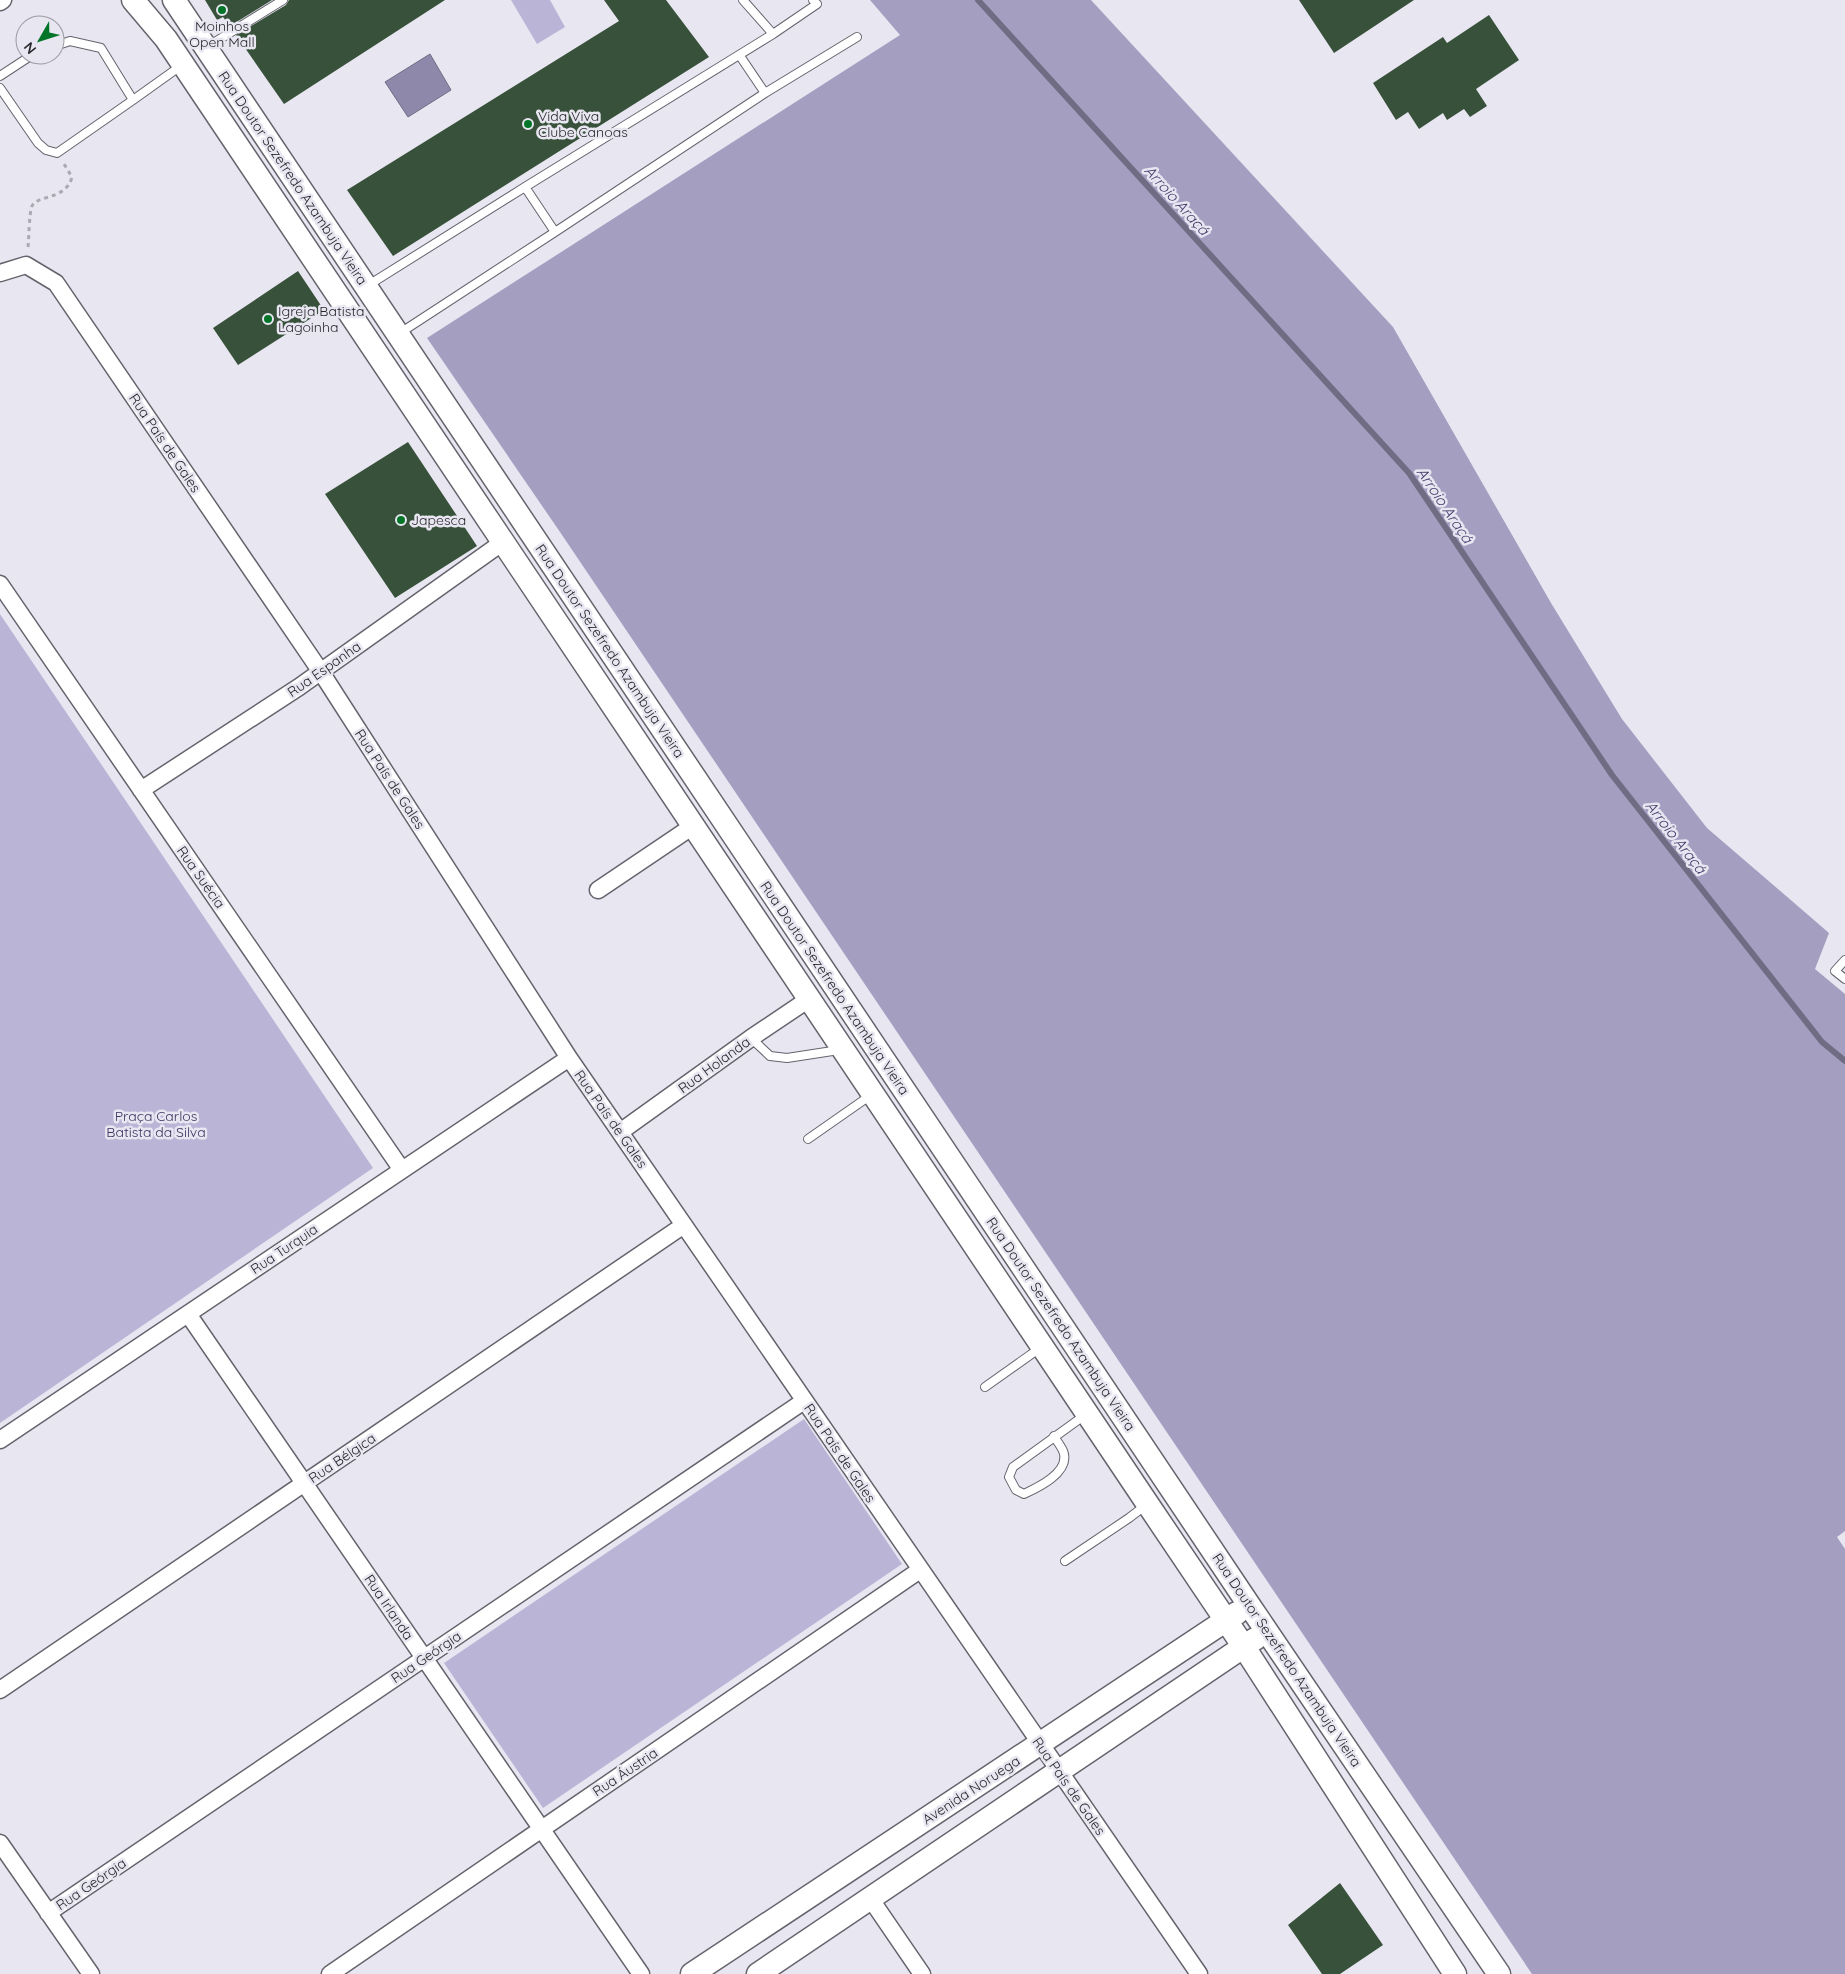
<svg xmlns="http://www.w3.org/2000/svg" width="1845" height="1974" font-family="Quicksand,sans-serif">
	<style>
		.green { fill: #bab5d6 }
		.forest { fill: #a49fc1 }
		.water { fill: #8e89aa; stroke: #6f6c84 }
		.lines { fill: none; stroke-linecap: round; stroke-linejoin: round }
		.stream { stroke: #6f6c84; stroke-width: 6 }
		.building { fill: #38513a }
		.lane-casing { stroke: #65646d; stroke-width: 10 }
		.street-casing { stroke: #65646d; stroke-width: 19 }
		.secondary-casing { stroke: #65646d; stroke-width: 25 }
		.path { stroke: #abaab2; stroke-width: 3; stroke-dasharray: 4 4; stroke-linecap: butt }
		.lane { stroke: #fff; stroke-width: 8 }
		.street { stroke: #fff; stroke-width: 16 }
		.secondary { stroke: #fff; stroke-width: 22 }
		.poi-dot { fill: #037528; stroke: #e8e6f1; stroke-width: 2 }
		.labels { text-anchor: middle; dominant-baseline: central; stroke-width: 5; stroke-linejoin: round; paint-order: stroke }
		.poi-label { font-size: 14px; fill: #28272b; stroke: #e8e6f1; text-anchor: start }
		.street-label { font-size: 14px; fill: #28272b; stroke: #e8e6f1 }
		.park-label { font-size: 14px; fill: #3d3361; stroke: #e8e6f1 }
		.water-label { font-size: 15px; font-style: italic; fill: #483e6e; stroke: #e8e6f1 }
	</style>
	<rect width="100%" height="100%" fill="#e8e6f1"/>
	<path class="green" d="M 511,0 L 550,0 L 565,27 L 537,44 Z
		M 0,614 L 373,1168 L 0,1423 Z
		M 804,1419 L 902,1564 L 543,1808 L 444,1663 Z"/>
	<path class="forest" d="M 870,0 L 1091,0 L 1393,327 L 1551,603 L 1622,719 L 1707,828 L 1829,933 L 1815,969 L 1845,994 L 1845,1531 L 1837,1537 L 1845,1549 L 1845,1974 L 1532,1974 L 560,532 L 427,338 L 900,35 Z"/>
	<path class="water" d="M 430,54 L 451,90 L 408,117 L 385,82 Z"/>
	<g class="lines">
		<path class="stream" d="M 978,0 L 1409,473 L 1612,775 L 1822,1042 L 1845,1061"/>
	</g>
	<path class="building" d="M 205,0 L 272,0 L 230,26 L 223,17 L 217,20 Z
		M 289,0 L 445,0 L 284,104 L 236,35 L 286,5 Z
		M 604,0 L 666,0 L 709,57 L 393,256 L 347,190 L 619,21 Z
		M 1299,0 L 1414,0 L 1334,53 Z
		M 1489,15 L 1519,60 L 1476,89 L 1487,106 L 1470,117 L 1464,109 L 1447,120 L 1443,113 L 1419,129 L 1408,112 L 1396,120 L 1373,83 L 1443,37 L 1447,43 Z
		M 298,271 L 324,310 L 238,365 L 213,328 Z
		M 408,442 L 477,546 L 395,598 L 325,494 Z
		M 1340,1883 L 1383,1945 L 1340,1974 L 1322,1974 L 1288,1925 Z"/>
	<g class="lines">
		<g class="lane-casing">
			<path id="lane" d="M 773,34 L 817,4 L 813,0
				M 207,47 L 283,0
				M 0,76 L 32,55
				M 0,88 L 38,143 L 46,150 L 57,153 L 133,100 L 101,48 L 70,41 L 55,46
				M 765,93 L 857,37
				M 133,100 L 182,65
				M 525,187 L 773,34 L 743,0
				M 555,232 L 765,93 L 740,56
				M 367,286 L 525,187 L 555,232 L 400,333
				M 1845,960 L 1835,971 L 1845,979
				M 751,1038 L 770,1056 L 787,1058 L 839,1050
				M 808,1139 L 871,1095
				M 985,1387 L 1040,1348
				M 1054,1436 C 1057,1442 1063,1448 1064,1454 C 1068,1473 1039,1487 1024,1494 L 1016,1490 L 1009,1477 L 1013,1467 L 1085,1415
				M 1065,1561 L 1129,1518 L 1146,1505"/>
		</g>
		<g class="street-casing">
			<path id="street" d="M 0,2 L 3,0
				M 0,273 L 26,265 L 56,283 L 321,672 L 569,1058 L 1199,1974
				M 0,584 L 402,1170
				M 141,790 L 299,687 L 503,542
				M 598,890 L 693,826
				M 620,1132 L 751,1038 L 809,999
				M 188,1314 L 641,1974
				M 0,1440 L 569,1058
				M 0,1690 L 684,1225
				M 0,1843 L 91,1974
				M 870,1898 L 922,1974
				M 48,1913 L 804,1401
				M 330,1974 L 920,1570"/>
		</g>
		<g class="secondary-casing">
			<path id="secondary" d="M 133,0 L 166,39 L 1147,1503 L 1244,1647 L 1455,1974
				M 174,0 L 1249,1605 L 1499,1974
				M 692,1974 L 1237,1613
				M 758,1974 L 1255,1639"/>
		</g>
		<path class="path" d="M 28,247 C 29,238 29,214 32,206 C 37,195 66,200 72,177 L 64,164"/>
		<use href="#lane" class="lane"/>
		<use href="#street" class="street"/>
		<use href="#secondary" class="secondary"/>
	</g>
	<g class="poi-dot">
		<circle cx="222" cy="10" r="5"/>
		<circle cx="528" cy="124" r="5"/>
		<circle cx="268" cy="319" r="5"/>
		<circle cx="401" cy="520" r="5"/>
	</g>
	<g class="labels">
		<g class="poi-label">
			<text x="222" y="26" text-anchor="middle">Moinhos<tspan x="222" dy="16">Open Mall</tspan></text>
			<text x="538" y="116">Vida Viva<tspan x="538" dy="16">Clube Canoas</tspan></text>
			<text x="278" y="311">Igreja Batista<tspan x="278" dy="16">Lagoinha</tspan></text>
			<text x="411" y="520">Japesca</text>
		</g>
		<g class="street-label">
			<text transform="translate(293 178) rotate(56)">Rua Doutor Sezefredo Azambuja Vieira</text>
			<text transform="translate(165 443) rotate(56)">Rua País de Gales</text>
			<text transform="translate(610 651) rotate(56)">Rua Doutor Sezefredo Azambuja Vieira</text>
			<text transform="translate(324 669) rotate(-35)">Rua Espanha</text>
			<text transform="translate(390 779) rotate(57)">Rua País de Gales</text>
			<text transform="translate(201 877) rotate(55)">Rua Suécia</text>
			<text transform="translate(835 988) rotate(56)">Rua Doutor Sezefredo Azambuja Vieira</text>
			<text transform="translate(714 1065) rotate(-36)">Rua Holanda</text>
			<text transform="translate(611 1119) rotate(55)">Rua País de Gales</text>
			<text transform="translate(284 1249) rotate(-34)">Rua Turquia</text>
			<text transform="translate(1061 1324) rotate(56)">Rua Doutor Sezefredo Azambuja Vieira</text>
			<text transform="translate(840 1453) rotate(56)">Rua País de Gales</text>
			<text transform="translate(342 1458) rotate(-34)">Rua Bélgica</text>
			<text transform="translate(389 1607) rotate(56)">Rua Irlanda</text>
			<text transform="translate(426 1657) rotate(-34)">Rua Geórgia</text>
			<text transform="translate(1287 1660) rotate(56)">Rua Doutor Sezefredo Azambuja Vieira</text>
			<text transform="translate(625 1772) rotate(-34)">Rua Áustria</text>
			<text transform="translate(1069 1786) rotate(55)">Rua País de Gales</text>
			<text transform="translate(971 1790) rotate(-33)">Avenida Noruega</text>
			<text transform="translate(91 1884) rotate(-34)">Rua Geórgia</text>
		</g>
		<g class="park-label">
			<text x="156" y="1116">Praça Carlos<tspan x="156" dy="16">Batista da Silva</tspan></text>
		</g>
		<g class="water-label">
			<text transform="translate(1177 200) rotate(48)">Arroio Araçá</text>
			<text transform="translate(1445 505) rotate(56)">Arroio Araçá</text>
			<text transform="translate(1676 837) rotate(52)">Arroio Araçá</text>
		</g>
	</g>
	<g transform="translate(40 40) rotate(231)"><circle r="24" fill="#e8e6f1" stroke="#9b9aa2"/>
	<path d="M0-4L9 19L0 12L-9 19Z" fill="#037528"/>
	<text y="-8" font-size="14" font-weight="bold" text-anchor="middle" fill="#28272b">N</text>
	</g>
</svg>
